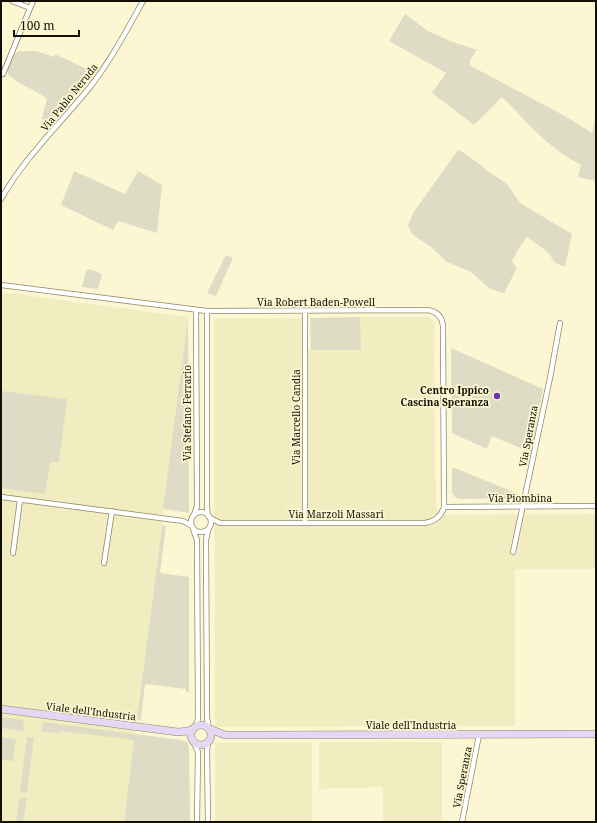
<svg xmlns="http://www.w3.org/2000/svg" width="597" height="823" font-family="'Noto Serif',serif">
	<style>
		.built { fill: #f2edc0 }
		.green { fill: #dfdcc5 }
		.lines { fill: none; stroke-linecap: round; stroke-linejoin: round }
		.street-casing { stroke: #8c8866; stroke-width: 6 }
		.secondary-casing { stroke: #8c8866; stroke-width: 8 }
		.street { stroke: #fff; stroke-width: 4.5 }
		.secondary { stroke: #e3d7f4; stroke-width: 7 }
		.poi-dot { fill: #6d34ab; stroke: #fcf7d2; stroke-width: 1.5 }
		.labels { text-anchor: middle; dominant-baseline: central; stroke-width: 3.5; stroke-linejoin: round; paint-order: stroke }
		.street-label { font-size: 10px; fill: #121004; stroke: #fcf7d2 }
		.poi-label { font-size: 10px; font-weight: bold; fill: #121004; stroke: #fcf7d2; text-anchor: end }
	</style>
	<rect width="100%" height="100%" fill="#fcf7d2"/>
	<path class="built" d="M 1,292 L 188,317 L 124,822 L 1,822 Z
		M 360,317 L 428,317 L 432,319 L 435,323 L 434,360 L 436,508 L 446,515 L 596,514 L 596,569 L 515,569 L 515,726 L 215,727 L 214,319 L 302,318 L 302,350 L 360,350 Z
		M 319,742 L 442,742 L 442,822 L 383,822 L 383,787 L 319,789 Z
		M 216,743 L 312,743 L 312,822 L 215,822 L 215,744 Z"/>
	<path class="green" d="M 405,14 L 428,31 L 450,41 L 477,50 L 470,60 L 470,64 L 471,66 L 565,116 L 592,133 L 596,113 L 596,181 L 578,177 L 581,165 C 549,149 526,121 502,97 L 474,125 L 432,93 L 446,73 L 389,41 Z
		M 19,51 L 36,51 L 54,57 L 55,54 L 93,72 L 51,125 L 43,121 L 42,118 L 47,99 C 36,89 18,86 8,74 C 7,66 11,55 19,51 Z
		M 458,150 L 466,154 L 492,174 L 507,184 L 520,203 L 572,234 L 565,267 L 555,263 L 548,252 L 527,237 L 519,248 L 512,261 L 516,267 L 516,270 L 504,293 L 490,289 L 471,272 L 447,262 L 430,246 L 416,237 L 411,232 L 408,225 L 413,213 Z
		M 74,171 L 125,194 L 138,171 L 162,185 L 157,233 L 118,221 L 113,230 L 61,205 Z
		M 226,255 L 233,258 L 216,296 L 207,293 Z
		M 89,269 L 102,274 L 98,289 L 82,287 L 86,271 Z
		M 188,317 L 189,513 L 163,509 Z
		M 360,317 L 361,350 L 311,350 L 310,318 Z
		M 451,348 L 543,389 L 534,439 L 532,441 L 531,444 L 533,447 L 532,453 L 492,436 L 487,449 L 452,433 Z
		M 2,391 L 67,399 L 59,462 L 50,462 L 45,494 L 1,488 Z
		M 452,467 L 521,495 L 521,498 L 460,499 L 455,497 L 452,493 Z
		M 162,525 L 166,526 L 160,573 L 189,577 L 189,692 L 186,692 L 186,689 L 145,684 L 141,720 L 137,719 Z
		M 1,717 L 24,720 L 23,731 L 1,728 Z
		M 43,722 L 181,740 L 187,742 L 189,747 L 190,822 L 124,822 L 134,740 L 61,731 L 60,734 L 41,731 Z
		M 1,737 L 16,739 L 13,761 L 1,760 Z
		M 27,737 L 34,738 L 27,793 L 20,792 Z
		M 20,797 L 27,798 L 23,822 L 16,822 Z"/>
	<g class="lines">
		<g class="street-casing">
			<path id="street" d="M 12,1 L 30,8
				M 3,74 L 33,1
				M 1,199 C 25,157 60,124 90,87 C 111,60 127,30 143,1
				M 1,285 L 207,311 L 427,310 C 436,311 442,316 443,326 L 444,507 C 441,517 435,521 425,523 L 220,523 L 210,518
				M 207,311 L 207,508 L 208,516
				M 1,497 L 183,521 L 192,526
				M 444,507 L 596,506
				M191 522a10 10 0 1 1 20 0a10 10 0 1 1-20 0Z
				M 194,515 L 197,506 L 196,310
				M 305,523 L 305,311
				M 193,529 L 197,540 L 198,718 L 197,723 L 194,727
				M 208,530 L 206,540 L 207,718 L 209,728
				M 513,552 L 550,378 L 560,323
				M 13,553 L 20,500
				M 104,563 L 112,511
				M 194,743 L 198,752 L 197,822
				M 208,822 L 207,749 L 208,743
				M 462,822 L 479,735"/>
		</g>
		<g class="secondary-casing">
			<path id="secondary" d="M 1,709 L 178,732 L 188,731 L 193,729
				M191 735a10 10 0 1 1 20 0a10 10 0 1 1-20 0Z
				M 210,729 L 225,735 L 596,734"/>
		</g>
		<use href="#street" class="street"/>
		<use href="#secondary" class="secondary"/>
	</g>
	<circle class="poi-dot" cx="497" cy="396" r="4"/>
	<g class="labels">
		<g class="street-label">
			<text transform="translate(69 97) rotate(-51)">Via Pablo Neruda</text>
			<text x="316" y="302">Via Robert Baden-Powell</text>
			<text transform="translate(187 413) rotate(-90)">Via Stefano Ferrario</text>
			<text transform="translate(296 417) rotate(-90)">Via Marcello Candia</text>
			<text transform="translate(528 436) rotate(-79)">Via Speranza</text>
			<text x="520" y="498">Via Piombina</text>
			<text x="336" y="514">Via Marzoli Massari</text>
			<text transform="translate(91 711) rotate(7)">Viale dell'Industria</text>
			<text x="411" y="725">Viale dell'Industria</text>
			<text transform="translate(462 777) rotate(-79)">Via Speranza</text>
		</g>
		<g class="poi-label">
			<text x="489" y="390">Centro Ippico<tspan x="489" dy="12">Cascina Speranza</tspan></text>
		</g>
	</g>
	<rect width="597" height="823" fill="none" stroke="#121004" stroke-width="4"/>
	<path d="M14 30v6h65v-6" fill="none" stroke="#121004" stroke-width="2"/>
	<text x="20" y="30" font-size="12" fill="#121004" stroke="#fcf7d2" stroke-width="3" paint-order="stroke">100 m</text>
</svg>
